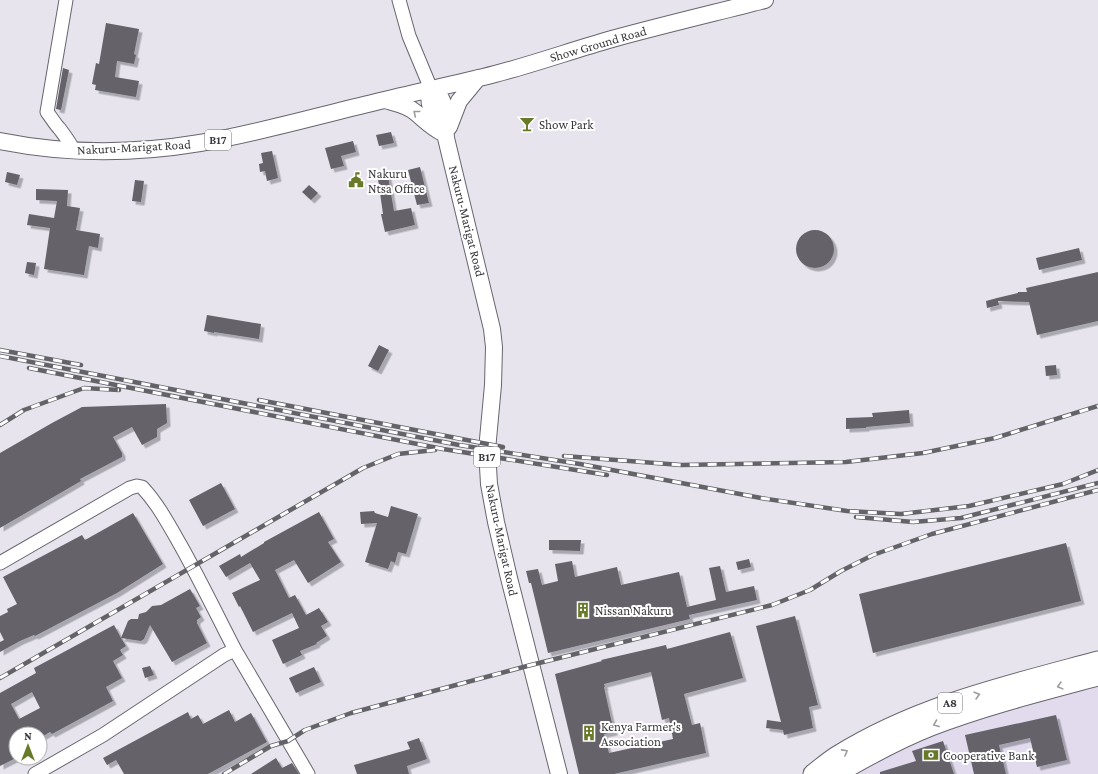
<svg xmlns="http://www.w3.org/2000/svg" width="1098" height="774" font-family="'Crimson Pro',serif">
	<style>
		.built { fill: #e1dbed }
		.building { fill: #65626b; fill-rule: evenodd; filter: url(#shadow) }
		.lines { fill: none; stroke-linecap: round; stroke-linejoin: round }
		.minor-casing { stroke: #68656f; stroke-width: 15 }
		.major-casing { stroke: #68656f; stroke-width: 18 }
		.highway-casing { stroke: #68656f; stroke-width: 21 }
		.minor { stroke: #fff; stroke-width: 13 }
		.major { stroke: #fff; stroke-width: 16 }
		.highway { stroke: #fff; stroke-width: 19 }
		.rail-casing { stroke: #646368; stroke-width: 4.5 }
		.rail { stroke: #fff; stroke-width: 3; stroke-dasharray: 9; stroke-linecap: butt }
		.oneway { stroke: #9c9c9e }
		.labels { text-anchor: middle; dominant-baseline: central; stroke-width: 4; stroke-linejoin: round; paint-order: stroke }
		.shield { fill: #fff; stroke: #757477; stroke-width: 1 }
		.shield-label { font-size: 12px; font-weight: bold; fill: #3a393d }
		.street-label { font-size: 13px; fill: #3a393d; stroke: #fff }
		.poi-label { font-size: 13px; fill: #3a393d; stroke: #fff; text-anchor: start }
	</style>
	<defs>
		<filter id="shadow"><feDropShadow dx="3.5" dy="3.5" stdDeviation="0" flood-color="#0004"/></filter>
	</defs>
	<rect width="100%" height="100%" fill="#e7e4ee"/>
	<path class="built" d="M 1098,675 L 1098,774 L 839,774 L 869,754 Z"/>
	<path class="building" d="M 106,23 L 139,29 L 134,54 L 136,55 L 134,64 L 117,61 L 115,77 L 139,81 L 136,97 L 95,90 L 96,85 L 92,84 L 96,63 L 99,64 Z
		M 63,68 L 69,70 L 61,110 L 56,109 Z
		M 391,132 L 394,143 L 379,146 L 376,135 Z
		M 353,141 L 356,152 L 341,156 L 344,166 L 331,169 L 325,148 Z
		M 272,151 L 278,178 L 267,181 L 265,171 L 260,172 L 259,164 L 263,163 L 261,153 Z
		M 420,167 L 429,203 L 417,205 L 408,170 Z
		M 387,170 L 394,211 L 411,208 L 415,225 L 385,232 L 381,214 L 383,214 L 377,172 Z
		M 7,172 L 20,175 L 17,185 L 5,182 Z
		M 135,180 L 144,181 L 141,202 L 132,201 Z
		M 309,185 L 318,193 L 311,200 L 302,192 Z
		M 36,189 L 68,190 L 67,206 L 80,208 L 76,230 L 100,234 L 98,248 L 89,246 L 84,275 L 44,269 L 50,228 L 27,225 L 29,214 L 54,218 L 57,201 L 36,200 Z
		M796 249a19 19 0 1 1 38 0a19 19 0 1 1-38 0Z
		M 1079,248 L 1082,260 L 1039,270 L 1036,258 Z
		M 27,262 L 36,263 L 34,275 L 25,273 Z
		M 1098,272 L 1098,321 L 1037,335 L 1029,302 L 998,301 L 999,305 L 987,308 L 986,301 L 997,298 L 997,300 L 997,298 L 1018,293 L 1018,292 L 1027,292 L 1026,288 Z
		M 207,315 L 261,324 L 259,339 L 214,332 L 214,333 L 204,331 Z
		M 379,345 L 389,350 L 378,371 L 368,366 Z
		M 1056,365 L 1057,375 L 1046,376 L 1045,366 Z
		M 166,404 L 167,423 L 157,429 L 157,437 L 142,445 L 132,427 L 113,437 L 122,453 L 122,457 L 80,479 L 81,481 L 0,528 L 0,453 L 52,423 L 82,407 Z
		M 909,410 L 910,423 L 866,427 L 866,428 L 846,429 L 846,418 L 873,417 L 872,413 Z
		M 221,483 L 235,509 L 203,526 L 189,500 Z
		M 391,506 L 418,514 L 406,554 L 398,552 L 395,563 L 391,561 L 388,569 L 365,562 L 377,523 L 361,524 L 360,512 L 374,511 L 375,513 L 388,517 Z
		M 319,512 L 334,539 L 328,542 L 341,562 L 308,583 L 294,560 L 275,570 L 289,598 L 295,595 L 306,615 L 319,608 L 328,622 L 321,626 L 327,636 L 316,643 L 317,644 L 300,651 L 302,655 L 283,664 L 272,640 L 299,628 L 292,613 L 253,632 L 240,606 L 239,607 L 232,593 L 260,580 L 250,563 L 226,577 L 219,566 L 240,554 L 241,557 L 264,543 L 264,542 Z
		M 133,513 L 163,564 L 117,593 L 35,636 L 34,635 L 20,641 L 0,652 L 0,642 L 4,640 L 0,632 L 0,616 L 8,612 L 7,609 L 17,604 L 3,577 L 82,535 L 85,540 Z
		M 549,540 L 581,540 L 580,551 L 549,550 Z
		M 1066,543 L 1081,601 L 873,653 L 859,594 Z
		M 749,559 L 751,567 L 738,570 L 736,562 Z
		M 572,561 L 575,577 L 617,567 L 621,585 L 679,572 L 687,607 L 716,600 L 709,568 L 720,566 L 726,592 L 754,586 L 757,600 L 689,615 L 690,619 L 548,653 L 531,583 L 529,583 L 526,571 L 538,569 L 542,585 L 558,581 L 555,564 Z
		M 190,589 L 200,606 L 196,608 L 201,617 L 197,620 L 197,623 L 207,643 L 172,662 L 150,625 L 144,639 L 141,641 L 121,638 L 126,646 L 120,650 L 123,655 L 113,661 L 122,678 L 106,687 L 113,701 L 52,734 L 50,732 L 40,738 L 40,734 L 16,734 L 16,744 L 12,746 L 16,752 L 16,758 L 0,766 L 0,693 L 36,673 L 34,668 L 114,625 L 121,638 L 128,621 L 131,619 L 138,619 L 139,614 L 146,612 L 152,606 L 161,605 ZM 32,692 L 40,708 L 19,719 L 11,704 Z
		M 795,616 L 818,705 L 809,707 L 813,728 L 784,735 L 783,730 L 766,728 L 767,720 L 781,722 L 756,626 Z
		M 730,632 L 743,678 L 684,694 L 692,725 L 700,723 L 706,753 L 614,774 L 579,774 L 555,674 L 602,661 L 601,660 L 666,645 L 667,649 ZM 651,672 L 662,720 L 669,718 L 673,739 L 609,753 L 604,734 L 614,732 L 604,687 L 605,687 L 604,684 Z
		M 150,666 L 154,675 L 145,678 L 142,668 Z
		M 314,667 L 321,682 L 296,693 L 289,678 Z
		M 229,710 L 235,722 L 251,713 L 267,742 L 208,774 L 124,774 L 116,760 L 107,765 L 103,758 L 188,712 L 191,719 L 198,715 L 203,724 Z
		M 1056,715 L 1067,760 L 1037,767 L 1030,738 L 999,745 L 1006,774 L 974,774 L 965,735 Z
		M 419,738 L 427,759 L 407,766 L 409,774 L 357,774 L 354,765 L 410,749 L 407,742 Z
		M 943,741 L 954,774 L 880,774 L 880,772 L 916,761 L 912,751 Z
		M 276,758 L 282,768 L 292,763 L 299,774 L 251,774 Z"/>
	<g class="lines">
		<g class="minor-casing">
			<path id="minor" d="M 66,0 L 47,112 C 51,117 55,124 59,128 C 65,136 70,142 74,151
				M 399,0 L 409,36 L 431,89
				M 0,563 L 130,488 L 137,486 L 142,487 C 158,504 169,525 181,546 C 200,580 217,615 235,650 L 224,655 L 103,735 L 35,774
				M 235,650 L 308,774"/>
		</g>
		<g class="major-casing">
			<path id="major" d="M 431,89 L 439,94 L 444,105 L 446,138 L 492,329 L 494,347 L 493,385 L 487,450 L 489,484 L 496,522 L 509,578 L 559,774
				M 431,89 C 425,104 436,118 443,132
				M 385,100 C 395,103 407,105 415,112 C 425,120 431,127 443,133
				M 449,127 L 459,101 L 478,78
				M 0,141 C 65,154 134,154 200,143 C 259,133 317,116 376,102 C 416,92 456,84 495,74 C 534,64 573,50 612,39 C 663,25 714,13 765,0"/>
		</g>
		<g class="highway-casing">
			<path id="highway" d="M 813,774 C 821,768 829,761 837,756 C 917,706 1009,685 1098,661
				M 836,774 C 867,756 898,739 931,726 C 986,705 1042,691 1098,676"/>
		</g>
		<use href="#minor" class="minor"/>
		<use href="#major" class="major"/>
		<use href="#highway" class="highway"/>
		<g class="rail-casing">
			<path id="rail" d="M 0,350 L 81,365
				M 0,356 L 459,445 L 580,464 L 761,498 L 847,511 L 901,514 L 969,506 L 1063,484 L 1098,470
				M 29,368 L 443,449 L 607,475
				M 259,400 L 503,447
				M 0,425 L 24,410 L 84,388 L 119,390
				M 564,456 L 681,465 L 846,462 L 923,453 L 995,438 L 1098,406
				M 856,517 L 913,522 L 961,518 L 1098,483
				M 0,678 L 363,468 L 398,454 L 435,450
				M 224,774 L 271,746 L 288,741 L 305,730 L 351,713 L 531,665 L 772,605 L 810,590 L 841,571 L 873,555 L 932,534 L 1098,490"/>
		</g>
		<use href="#rail" class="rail"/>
	</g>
	<defs><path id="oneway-chevron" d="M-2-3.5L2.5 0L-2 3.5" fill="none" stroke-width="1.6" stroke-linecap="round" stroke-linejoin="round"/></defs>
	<g class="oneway">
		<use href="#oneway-chevron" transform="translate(416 113) rotate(-141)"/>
		<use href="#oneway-chevron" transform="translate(1060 686) rotate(165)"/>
		<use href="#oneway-chevron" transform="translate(977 695) rotate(-16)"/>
		<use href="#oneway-chevron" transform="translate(936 724) rotate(159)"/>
		<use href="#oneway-chevron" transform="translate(845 752) rotate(-29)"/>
	</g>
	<defs>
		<g id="bar-bare" transform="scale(1.2)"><path d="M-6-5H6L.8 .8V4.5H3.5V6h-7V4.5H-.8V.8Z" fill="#687928" stroke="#fff" stroke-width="2.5" paint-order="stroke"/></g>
		<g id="civic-bare" transform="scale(1.2)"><path d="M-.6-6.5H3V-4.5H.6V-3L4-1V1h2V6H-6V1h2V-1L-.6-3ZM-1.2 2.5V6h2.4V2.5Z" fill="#687928" stroke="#fff" stroke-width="2.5" paint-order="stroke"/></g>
		<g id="building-bare" transform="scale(1.2)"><path d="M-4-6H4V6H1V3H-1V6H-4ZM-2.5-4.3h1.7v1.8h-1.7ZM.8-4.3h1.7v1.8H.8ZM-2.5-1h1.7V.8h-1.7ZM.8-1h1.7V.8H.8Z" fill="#687928" stroke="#fff" stroke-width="2.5" paint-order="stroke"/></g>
		<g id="bank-bare" transform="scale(1.2)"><path d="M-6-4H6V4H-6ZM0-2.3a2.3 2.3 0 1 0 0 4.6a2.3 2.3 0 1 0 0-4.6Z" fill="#687928" stroke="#fff" stroke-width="2.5" paint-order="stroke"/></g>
	</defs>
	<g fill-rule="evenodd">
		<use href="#bar-bare" x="527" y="124"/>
		<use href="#civic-bare" x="356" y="180"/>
		<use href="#building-bare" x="583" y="610"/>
		<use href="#building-bare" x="589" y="733"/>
		<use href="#bank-bare" x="931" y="755"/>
	</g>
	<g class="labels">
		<g class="shield">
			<rect x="205" y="130" width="26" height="20" rx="3"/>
			<rect x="474" y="447" width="26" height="20" rx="3"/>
			<rect x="938" y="693" width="24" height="20" rx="3"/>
		</g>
		<g class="shield-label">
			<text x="218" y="140">B17</text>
			<text x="487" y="457">B17</text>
			<text x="950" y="703">A8</text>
		</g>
		<g class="street-label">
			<text transform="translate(598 44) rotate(-16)">Show Ground Road</text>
			<text transform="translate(134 147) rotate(-3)">Nakuru-Marigat Road</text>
			<text transform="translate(467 221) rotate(76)">Nakuru-Marigat Road</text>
			<text transform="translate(502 540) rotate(78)">Nakuru-Marigat Road</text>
		</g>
		<g class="poi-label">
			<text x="539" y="124">Show Park</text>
			<text x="368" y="173">Nakuru<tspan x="368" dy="15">Ntsa Office</tspan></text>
			<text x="595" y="610">Nissan Nakuru</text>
			<text x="601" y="726">Kenya Farmer's<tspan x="601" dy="15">Association</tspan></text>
			<text x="943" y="755">Cooperative Bank</text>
		</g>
	</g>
	<g transform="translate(28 746)"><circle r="19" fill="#ffffff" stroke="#b0b0b1"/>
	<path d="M0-3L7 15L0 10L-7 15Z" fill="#687928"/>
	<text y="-6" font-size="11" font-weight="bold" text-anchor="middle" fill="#3a393d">N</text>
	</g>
</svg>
